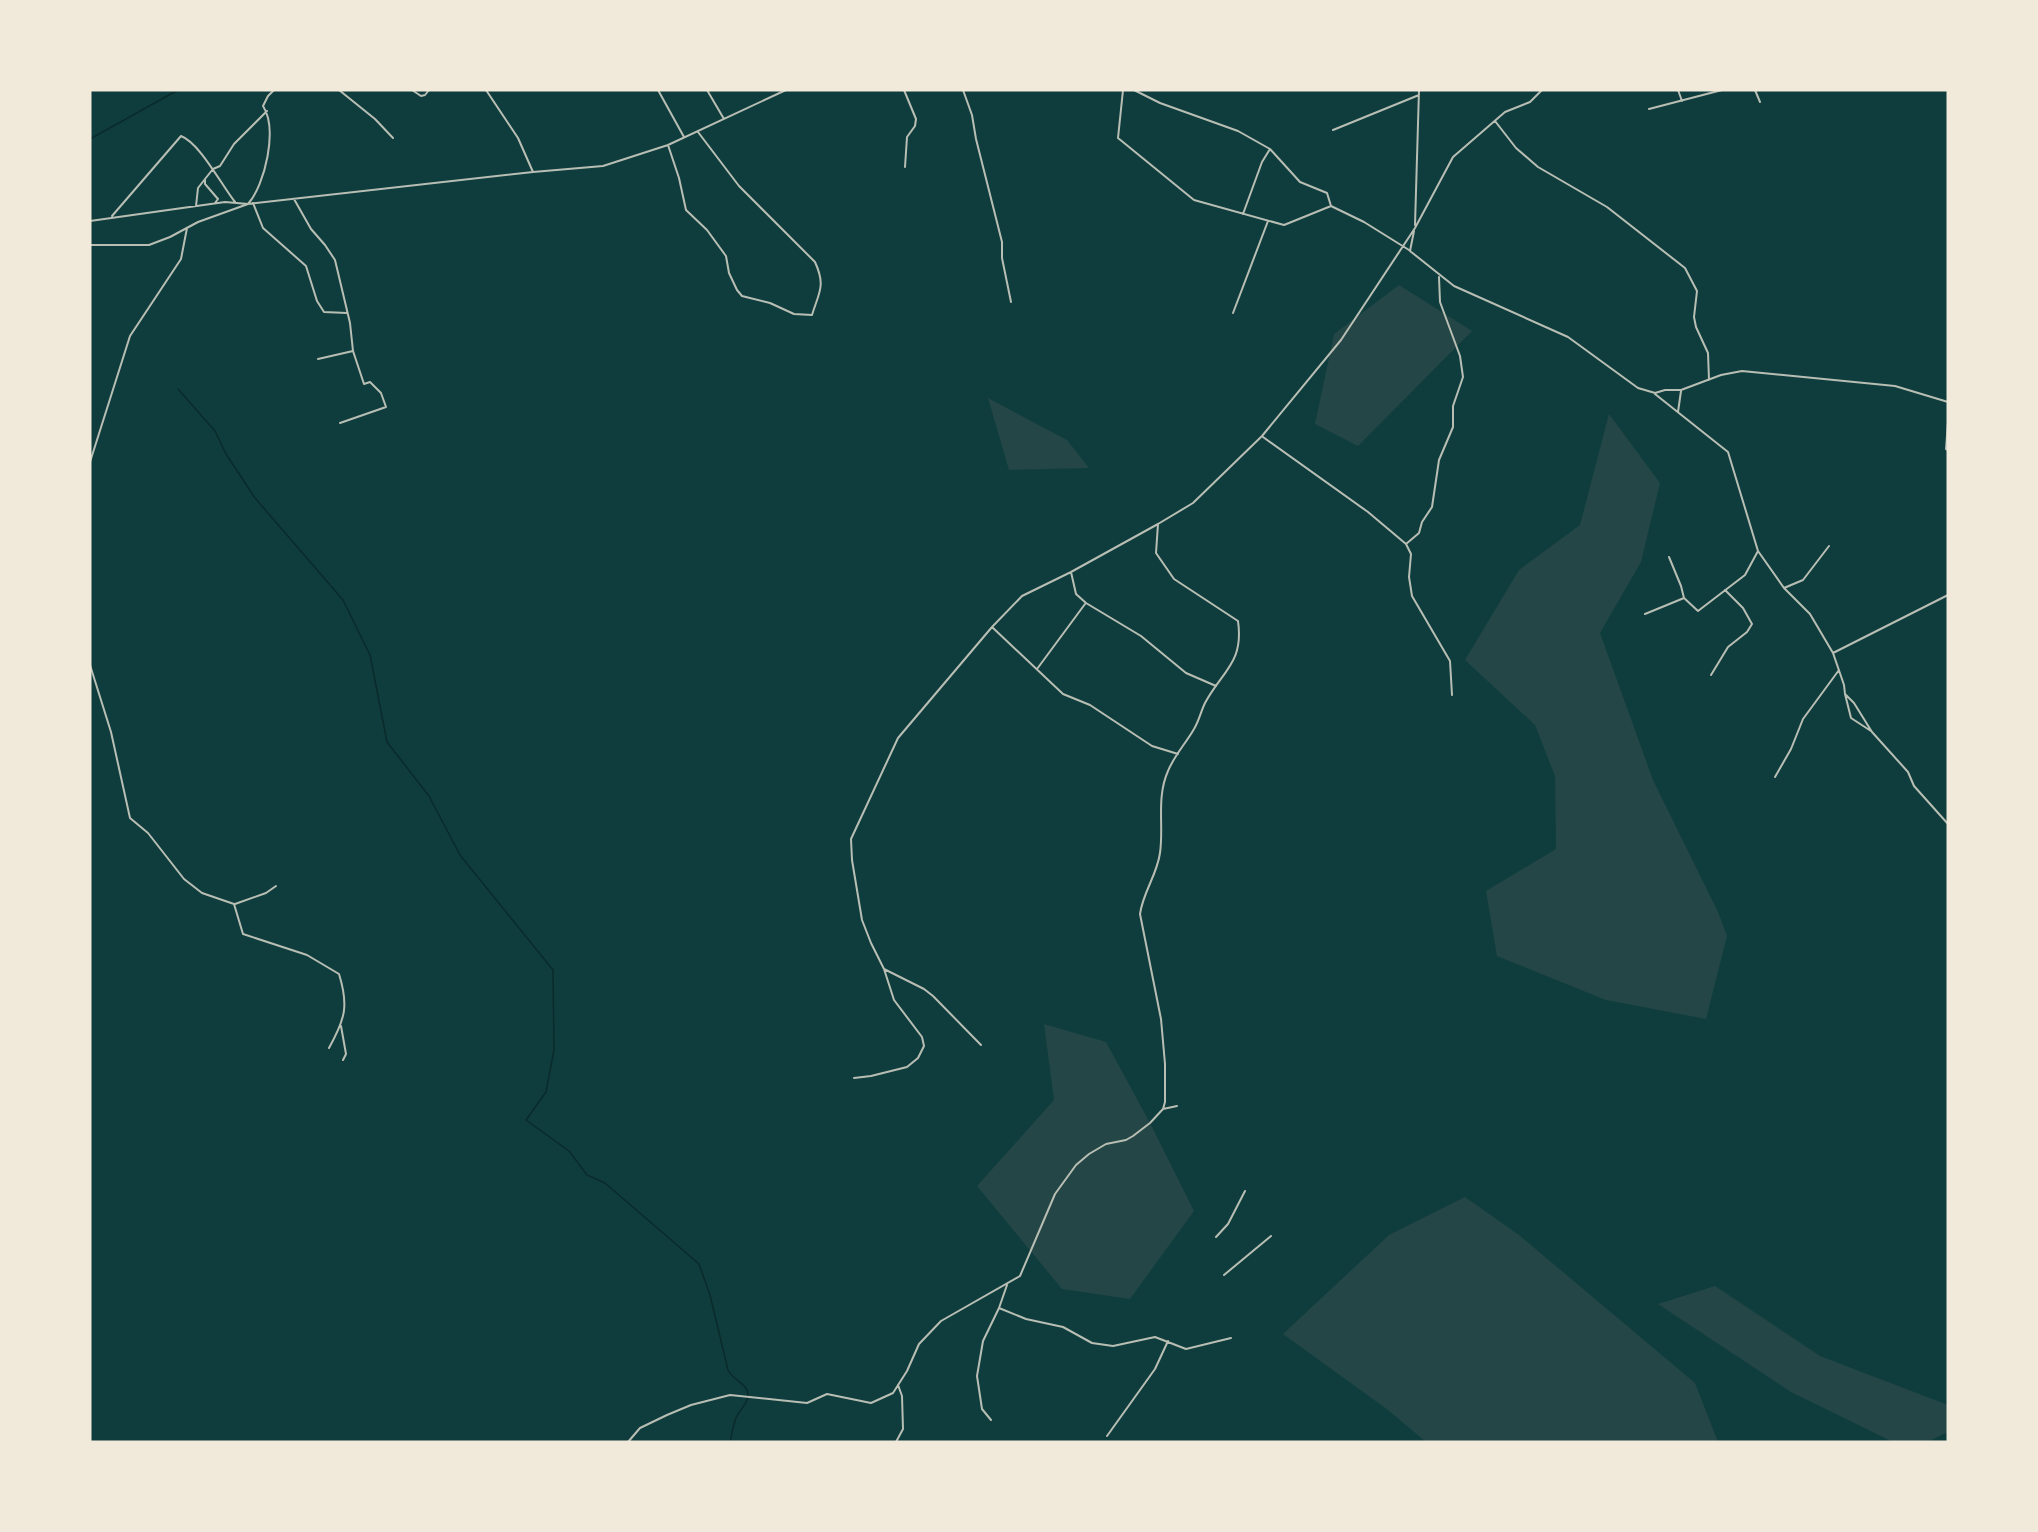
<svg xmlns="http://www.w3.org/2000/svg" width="2038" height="1532" font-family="'Nunito Sans',sans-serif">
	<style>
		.green { fill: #244646 }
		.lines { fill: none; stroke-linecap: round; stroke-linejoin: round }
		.stream { stroke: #0a2a2b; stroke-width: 1.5 }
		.minor { stroke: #b8beb3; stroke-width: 2 }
	</style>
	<rect width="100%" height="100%" fill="#0f3d3e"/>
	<path class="green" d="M 1399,285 L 1472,331 L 1358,446 L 1315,424 L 1334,334 Z
		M 988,398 L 1067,440 L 1089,468 L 1009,470 Z
		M 1609,414 L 1660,483 L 1641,562 L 1600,633 L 1653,780 L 1718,912 L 1727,936 L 1706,1019 L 1606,1000 L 1497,956 L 1486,891 L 1556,849 L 1555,776 L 1535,725 L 1465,660 L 1519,570 L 1580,525 Z
		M 1044,1024 L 1106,1042 L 1150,1123 L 1194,1211 L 1130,1299 L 1062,1289 L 977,1186 L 1054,1100 Z
		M 1465,1197 L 1519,1235 L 1695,1383 L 1718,1442 L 1426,1442 L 1388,1410 L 1283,1334 L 1389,1235 Z
		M 1715,1286 L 1820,1356 L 1948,1405 L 1948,1432 L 1927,1442 L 1893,1442 L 1791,1392 L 1658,1304 Z"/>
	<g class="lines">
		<path class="stream" d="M 90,139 L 178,90
			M 178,389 L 215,431 L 226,454 L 255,498 L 343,600 L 370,655 L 387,742 L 429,796 L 460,855 L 553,970 L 554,1050 L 546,1092 L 526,1120 L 569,1151 L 587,1175 L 605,1183 L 699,1264 L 710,1295 L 728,1370 C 732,1378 739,1380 745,1387 C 754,1399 740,1408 736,1418 C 733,1425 732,1434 730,1442"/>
		<path class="minor" d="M 339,90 L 375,119 L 393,138
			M 412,90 L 421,96 L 425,95 L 429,90
			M 486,90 L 518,138 L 533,172
			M 658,90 L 684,137
			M 707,90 L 724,119
			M 904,90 L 916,119 L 915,126 L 907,137 L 905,167
			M 963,90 L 972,115 L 976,139 L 1002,242 L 1002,258 L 1011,302
			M 1123,90 L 1118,138 L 1194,200 L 1284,225 L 1331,206 L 1364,222 L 1409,250
			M 1134,90 L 1160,103 L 1238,131 L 1270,149 L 1300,182 L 1327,193 L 1331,206
			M 1678,90 L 1682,101
			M 1755,90 L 1760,102
			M 1649,109 L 1722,90
			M 1495,121 L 1516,148 L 1538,167 L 1607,207 L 1685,268 L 1697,291 L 1694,317 L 1696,327 L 1708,353 L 1709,380
			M 1333,130 L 1419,95
			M 668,145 L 679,178 L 686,210 L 707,230 L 726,256 L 729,273 L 737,290 L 742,296 L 770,303 L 794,314 L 812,315 C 819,292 826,286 815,262 L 739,186 L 698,132
			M 205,180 L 205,184 L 218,199 L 215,203
			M 294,199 L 311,229 L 325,245 L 335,260 L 350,323 L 353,351 L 364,384 L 370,382 L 381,393 L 386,407 L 340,423
			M 253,203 L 263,228 L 306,266 L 317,301 L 324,312 L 347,313
			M 196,206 L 198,188 L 205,179 L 213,169 L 220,166 L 234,144 L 267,111
			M 1243,214 L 1262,162 L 1270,149
			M 112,216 L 181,136 C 200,143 222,186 235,202
			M 90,221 L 225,202 L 248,204 C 265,185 278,129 263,106 L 268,96 L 274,90
			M 1415,225 L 1419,90
			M 1414,231 L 1410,251 L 1454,286 L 1568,337 L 1638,388 L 1655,393 L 1665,390 L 1681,390 L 1721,375 L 1742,371 L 1895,386 L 1948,402
			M 90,245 L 149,245 L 170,237 L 198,222 L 248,204 L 533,172 L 603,166 L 668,145 L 786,90
			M 1233,313 L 1268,221
			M 318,359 L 353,351
			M 1655,394 L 1728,452 L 1758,551 L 1784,588 L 1810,614 L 1833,653 L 1844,685 L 1845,694 L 1854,703 L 1872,732 L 1908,772 L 1914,786 L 1948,824
			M 1678,412 L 1681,391
			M 1948,422 L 1946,449 L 1948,450
			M 1263,437 L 1368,512 L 1406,544 L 1411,554 L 1409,577 L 1412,596 L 1450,661 L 1452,695
			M 90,462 L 130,336 L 181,259 L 187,228
			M 1406,544 L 1419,533 L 1422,522 L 1432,507 L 1439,460 L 1453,427 L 1453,406 L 1463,377 L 1460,356 L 1440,302 L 1439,277
			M 1669,557 L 1681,586 L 1684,598 L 1698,611 L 1745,575 L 1758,551
			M 1071,572 L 1076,594 L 1086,603 L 1141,636 L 1186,673 L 1216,686
			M 1784,588 L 1803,580 L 1829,546
			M 1645,614 L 1684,598
			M 992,627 L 1063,694 L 1090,705 L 1152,746 L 1178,754
			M 1833,653 L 1948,595
			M 90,665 L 111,732 L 130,818 L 148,833 L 184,879 L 202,893 L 234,904 L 243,934 L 307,955 L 339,974 C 349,1006 345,1019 329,1048
			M 1037,669 L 1085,604
			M 1711,675 L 1728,647 L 1747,632 L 1752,624 L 1743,608 L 1725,590
			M 1845,694 L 1851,718 L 1871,731
			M 1775,777 L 1791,749 L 1803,719 L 1839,670
			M 235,904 L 266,893 L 276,886
			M 884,969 L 924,989 L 933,996 L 981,1045
			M 341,1026 L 346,1054 L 343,1060
			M 854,1078 L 871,1076 L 907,1067 L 918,1058 L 924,1046 L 922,1037 L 894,1000 L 884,969 L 871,943 L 862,920 L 852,860 L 851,839 L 898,738 L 992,627 L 1022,596 L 1071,572 L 1158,524
			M 1163,1109 L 1177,1106
			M 1216,1237 L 1228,1224 L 1245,1191
			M 1224,1275 L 1271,1236
			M 999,1308 L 1026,1319 L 1063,1327 L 1092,1343 L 1113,1346 L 1155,1337 L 1186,1349 L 1231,1338
			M 991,1420 L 982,1409 L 977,1376 L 983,1341 L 999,1308 L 1007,1285
			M 1107,1436 L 1155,1369 L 1168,1341
			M 628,1442 L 640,1428 L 667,1415 L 691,1405 L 730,1395 L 807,1403 L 827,1394 L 871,1403 L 893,1393 L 907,1371 L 919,1344 L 941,1321 L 1020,1276 L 1055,1194 L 1076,1165 L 1089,1154 L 1106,1144 L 1126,1140 L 1133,1136 L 1150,1123 L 1163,1109 L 1165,1102 L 1165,1064 L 1161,1019 L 1140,914 C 1143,892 1157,875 1160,853 C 1164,826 1156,798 1168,771 C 1174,756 1186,743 1194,729 C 1199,721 1201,711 1205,703 C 1222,671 1244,663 1238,621 L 1174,579 L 1156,553 L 1158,524 L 1193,503 L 1262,436 L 1341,340 L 1415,228 L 1453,157 L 1505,112 L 1530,102 L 1542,90
			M 896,1442 L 903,1429 L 902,1396 L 898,1385"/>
	</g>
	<rect width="2038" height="1532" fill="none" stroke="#f1e9da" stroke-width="183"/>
</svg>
